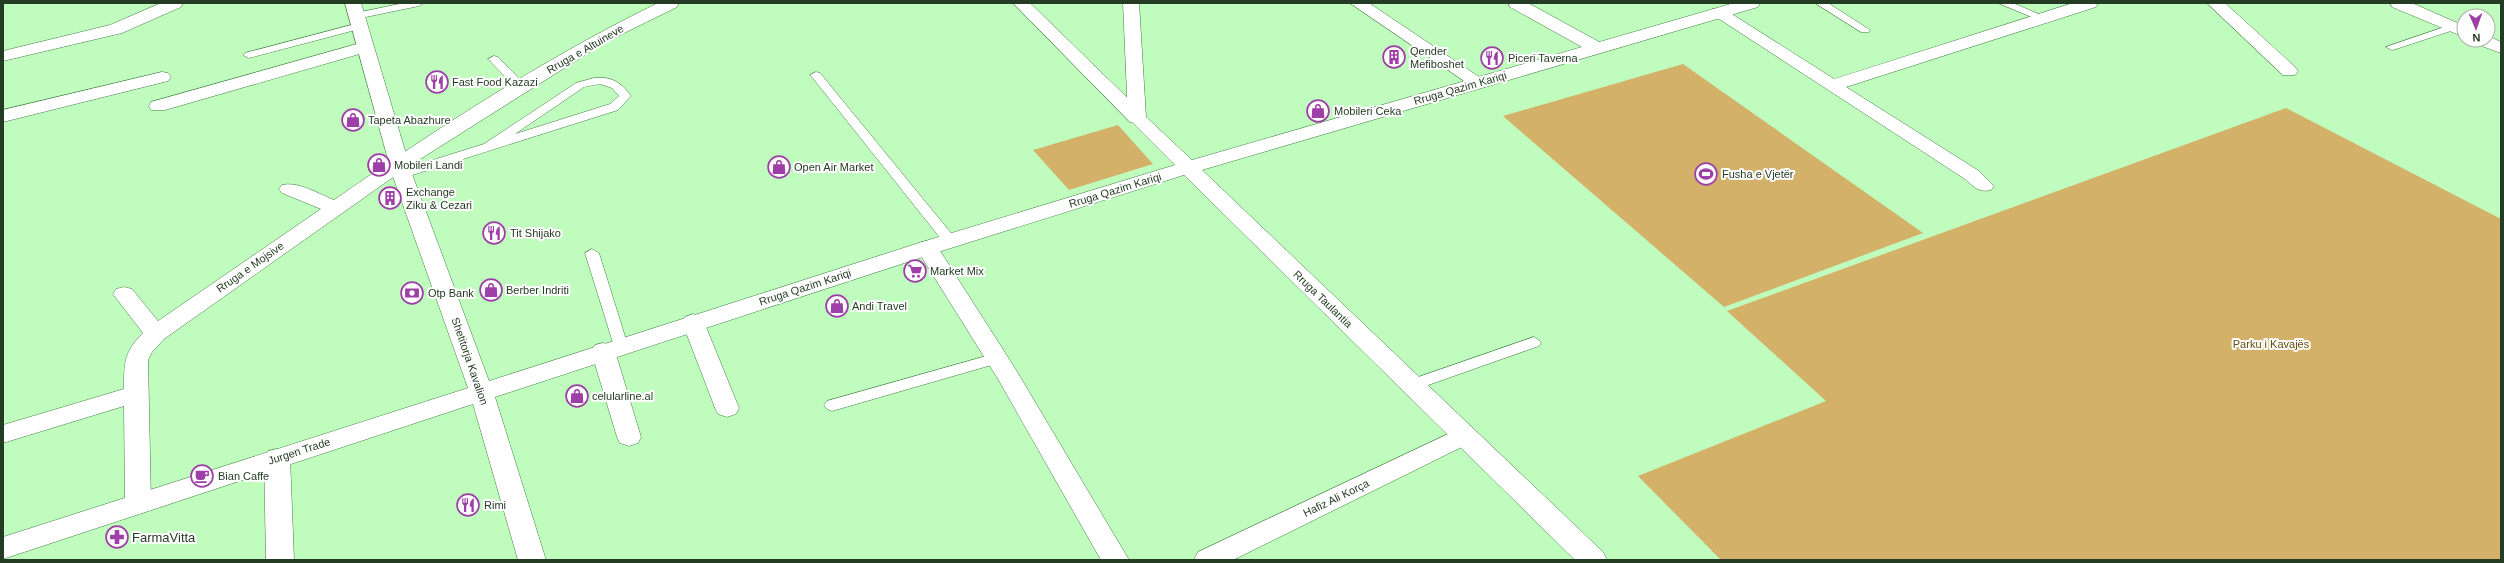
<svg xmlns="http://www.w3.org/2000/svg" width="2504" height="563" font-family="Helvetica,sans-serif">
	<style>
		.green { fill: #d4b169 }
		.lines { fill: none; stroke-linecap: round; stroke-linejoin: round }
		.lane-casing { stroke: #447d44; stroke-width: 1 }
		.street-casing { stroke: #447d44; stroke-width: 1 }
		.secondary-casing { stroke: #447d44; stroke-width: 1 }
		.lane { fill: #fff; fill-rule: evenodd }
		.street { fill: #fff; fill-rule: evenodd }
		.secondary { fill: #fff; fill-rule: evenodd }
		.labels { text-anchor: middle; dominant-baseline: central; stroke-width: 4; stroke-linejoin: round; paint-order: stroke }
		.street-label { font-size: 11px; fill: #243c23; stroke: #fff }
		.poi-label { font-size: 11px; fill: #243c23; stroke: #fff; text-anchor: start }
		.park-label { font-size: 11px; fill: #664c0c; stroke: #fff }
		.near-poi-label { font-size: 13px; fill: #243c23; stroke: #fff; text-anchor: start }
	</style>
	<rect width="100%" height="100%" fill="#bffcbd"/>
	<path class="green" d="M 1683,64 L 1923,233 L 1724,307 L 1503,116 Z
		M 2286,108 L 2501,219 L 2501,560 L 1721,560 L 1638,476 L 1826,401 L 1727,311 Z
		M 1118,125 L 1153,164 L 1069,190 L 1033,150 Z"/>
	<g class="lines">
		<g class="lane-casing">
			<path id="lane" d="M 404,3 L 424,3 L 419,6 L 356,19 L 351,16 L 356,13 Z
				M 1815,3 L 1828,3 L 1870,30 L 1869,32 L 1861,32 Z
				M 1998,3 L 2013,3 L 2048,18 L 2047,20 L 2039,20 Z
				M 359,23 L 364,26 L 363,28 L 249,58 L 243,55 L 245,53 Z
				M 2453,24 L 2457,25 L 2457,29 L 2396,49 L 2392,50 L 2386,47 Z
				M 494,56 L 498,57 L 525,85 L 525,89 L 517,89 L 490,61 L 488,59 Z
				M 816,72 L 820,73 L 955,238 L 957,241 L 955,244 L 945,244 L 812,77 L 810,75 Z
				M 594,78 C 611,76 621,82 631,96 L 618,110 L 406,177 L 402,178 L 396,174 L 398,171 L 484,144 L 576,83 ZM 600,84 L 612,88 L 619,96 L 610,104 L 515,134 L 584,87 Z
				M 592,249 L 599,253 L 628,346 L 626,350 L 616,350 L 614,346 L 585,253 Z
				M 1534,337 L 1541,342 L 1539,346 L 1417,389 L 1407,389 L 1404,385 L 1407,381 Z
				M 997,353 L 1002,354 L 1004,358 L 1002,362 L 832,411 L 827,409 L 824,405 L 827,401 Z"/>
		</g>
		<g class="street-casing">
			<path id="street" d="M 161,3 L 183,3 L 181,7 L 122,33 L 3,61 L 3,51 L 110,25 Z
				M 658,3 L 679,3 L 677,7 L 604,43 L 406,168 L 164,339 L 152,352 L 148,360 L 151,504 L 147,511 L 138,514 L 129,511 L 125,504 L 124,406 L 3,443 L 3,425 L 124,389 C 124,363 124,352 143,333 L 113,294 L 116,289 L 124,287 L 132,289 L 158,321 L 321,209 L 282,193 L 279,189 L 282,185 C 298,181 319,194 334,200 C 438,128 545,58 658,3 Z
				M 1013,3 L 1030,3 L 1144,114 L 1146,118 L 1144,122 L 1130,122 Z
				M 1350,3 L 1369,3 L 1488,83 L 1485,87 L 1473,87 Z
				M 1508,3 L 1528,3 L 1603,44 L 1606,48 L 1603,52 L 1591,52 L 1510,7 Z
				M 2073,3 L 2098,3 L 2096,7 L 1846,87 L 1979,171 L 1994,186 L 1991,190 C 1979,193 1974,187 1965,179 L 1710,13 L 1712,9 L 1724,9 L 1834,79 Z
				M 2207,3 L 2225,3 L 2295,67 L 2298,71 L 2295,75 L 2283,75 Z
				M 2390,3 L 2412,3 L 2464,26 L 2464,37 L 2392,7 Z
				M 2488,36 L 2501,42 L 2501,53 L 2476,44 L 2473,40 L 2488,40 Z
				M 364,42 L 370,43 L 373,47 L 370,51 L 165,110 L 151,110 L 149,106 L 151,102 Z
				M 162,72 L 168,73 L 171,77 L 168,81 L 3,122 L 3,110 Z
				M 927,241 L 935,243 L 1016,370 L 1129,560 L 1101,560 L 998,379 L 916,248 L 919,243 Z
				M 693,314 L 701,317 L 704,322 L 739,408 L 736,414 L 727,417 L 718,414 L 715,408 L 682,322 L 685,317 Z
				M 603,343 L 611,345 L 615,351 L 641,437 L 638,443 L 629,446 L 620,443 L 617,437 L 591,351 L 595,345 Z
				M 1465,426 L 1474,429 L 1477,435 L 1474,441 L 1233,560 L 1194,560 L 1198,552 Z
				M 277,449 L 286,451 L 290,458 L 294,560 L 266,560 L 264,458 L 268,451 Z"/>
		</g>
		<g class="secondary-casing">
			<path id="secondary" d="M 345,3 L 361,3 L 412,174 L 489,381 L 919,243 L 1175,165 L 1128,118 L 1123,3 L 1139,3 L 1146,117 L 1192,160 L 1734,3 L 1760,3 L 1758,7 L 1202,170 L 1603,552 L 1607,560 L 1575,560 L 1184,175 L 935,253 L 495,397 L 546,560 L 518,560 L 473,404 L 3,559 L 3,537 L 468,388 L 392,174 Z"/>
		</g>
		<use href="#lane" class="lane"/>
		<use href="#street" class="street"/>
		<use href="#secondary" class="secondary"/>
	</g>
	<defs>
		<g id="building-ring" transform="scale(1.15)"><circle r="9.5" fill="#fff" stroke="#9e3fa7" stroke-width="1.5"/><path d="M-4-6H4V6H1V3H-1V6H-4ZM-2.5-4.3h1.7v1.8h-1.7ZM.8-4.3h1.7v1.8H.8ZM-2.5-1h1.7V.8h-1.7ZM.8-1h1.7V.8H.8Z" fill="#9e3fa7"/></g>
		<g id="restaurant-ring" transform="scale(1.15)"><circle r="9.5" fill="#fff" stroke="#9e3fa7" stroke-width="1.5"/><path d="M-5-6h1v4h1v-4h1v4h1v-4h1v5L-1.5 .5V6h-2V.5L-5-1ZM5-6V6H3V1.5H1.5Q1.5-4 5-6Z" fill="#9e3fa7"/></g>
		<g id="shop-ring" transform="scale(1.15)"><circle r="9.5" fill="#fff" stroke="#9e3fa7" stroke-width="1.5"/><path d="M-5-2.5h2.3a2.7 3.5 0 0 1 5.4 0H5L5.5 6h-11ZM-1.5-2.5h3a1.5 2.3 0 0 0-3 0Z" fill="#9e3fa7"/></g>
		<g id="stadium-ring" transform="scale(1.15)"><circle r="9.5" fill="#fff" stroke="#9e3fa7" stroke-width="1.5"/><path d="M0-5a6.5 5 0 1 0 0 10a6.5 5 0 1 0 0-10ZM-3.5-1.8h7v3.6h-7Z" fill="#9e3fa7"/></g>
		<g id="supermarket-ring" transform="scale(1.15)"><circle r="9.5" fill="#fff" stroke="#9e3fa7" stroke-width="1.5"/><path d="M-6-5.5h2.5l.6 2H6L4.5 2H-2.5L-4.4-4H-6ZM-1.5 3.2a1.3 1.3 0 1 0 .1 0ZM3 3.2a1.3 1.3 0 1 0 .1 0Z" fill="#9e3fa7"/></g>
		<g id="bank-ring" transform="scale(1.15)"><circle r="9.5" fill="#fff" stroke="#9e3fa7" stroke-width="1.5"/><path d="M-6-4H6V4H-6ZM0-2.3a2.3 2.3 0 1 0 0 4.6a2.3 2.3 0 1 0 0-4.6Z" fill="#9e3fa7"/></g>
		<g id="cafe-ring" transform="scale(1.15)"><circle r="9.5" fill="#fff" stroke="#9e3fa7" stroke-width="1.5"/><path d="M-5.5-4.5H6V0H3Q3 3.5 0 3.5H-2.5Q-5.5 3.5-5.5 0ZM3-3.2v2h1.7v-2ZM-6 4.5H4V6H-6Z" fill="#9e3fa7"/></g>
		<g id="pharmacy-ring" transform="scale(1.15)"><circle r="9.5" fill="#fff" stroke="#9e3fa7" stroke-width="1.5"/><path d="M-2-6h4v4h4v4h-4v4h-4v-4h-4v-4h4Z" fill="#9e3fa7"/></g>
	</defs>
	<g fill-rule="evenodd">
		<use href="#building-ring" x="1394" y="57"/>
		<use href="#restaurant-ring" x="1492" y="58"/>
		<use href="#restaurant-ring" x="437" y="82"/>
		<use href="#shop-ring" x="1318" y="111"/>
		<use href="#shop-ring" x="353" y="120"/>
		<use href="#shop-ring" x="379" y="165"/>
		<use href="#shop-ring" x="779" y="167"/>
		<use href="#stadium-ring" x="1706" y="174"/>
		<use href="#building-ring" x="390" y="198"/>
		<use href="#restaurant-ring" x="494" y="233"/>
		<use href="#supermarket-ring" x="915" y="271"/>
		<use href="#shop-ring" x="491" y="290"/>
		<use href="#bank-ring" x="412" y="293"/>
		<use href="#shop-ring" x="837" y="306"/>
		<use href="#shop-ring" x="577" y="396"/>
		<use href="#cafe-ring" x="202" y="476"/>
		<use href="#restaurant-ring" x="468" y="505"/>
		<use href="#pharmacy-ring" x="117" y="537"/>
	</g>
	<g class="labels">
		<g class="street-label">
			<text transform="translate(585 49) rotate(-30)">Rruga e Altuineve</text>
			<text transform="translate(1460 88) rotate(-16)">Rruga Qazim Kariqi</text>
			<text transform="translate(1115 190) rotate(-17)">Rruga Qazim Kariqi</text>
			<text transform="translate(250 267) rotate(-35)">Rruga e Mojsive</text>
			<text transform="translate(805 287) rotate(-18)">Rruga Qazim Kariqi</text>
			<text transform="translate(1323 299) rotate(44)">Rruga Taulantia</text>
			<text transform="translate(470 361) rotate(71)">Shetitorja Kavalion</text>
			<text transform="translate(299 451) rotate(-18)">Jurgen Trade</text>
			<text transform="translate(1336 498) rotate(-26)">Hafiz Ali Korça</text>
		</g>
		<g class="poi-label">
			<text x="1410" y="51">Qender<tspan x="1410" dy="13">Mefiboshet</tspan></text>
			<text x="1508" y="58">Piceri Taverna</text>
			<text x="452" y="82">Fast Food Kazazi</text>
			<text x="1334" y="111">Mobileri Ceka</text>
			<text x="368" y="120">Tapeta Abazhure</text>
			<text x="394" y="165">Mobileri Landi</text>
			<text x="794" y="167">Open Air Market</text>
			<text x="1722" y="174">Fusha e Vjetër</text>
			<text x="406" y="192">Exchange<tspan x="406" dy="13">Ziku &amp; Cezari</tspan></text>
			<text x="510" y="233">Tit Shijako</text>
			<text x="930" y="271">Market Mix</text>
			<text x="506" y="290">Berber Indriti</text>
			<text x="428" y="293">Otp Bank</text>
			<text x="852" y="306">Andi Travel</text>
			<text x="592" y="396">celularline.al</text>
			<text x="218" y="476">Bian Caffe</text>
			<text x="484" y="505">Rimi</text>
		</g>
		<g class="park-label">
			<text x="2271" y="344">Parku i Kavajës</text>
		</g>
		<g class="near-poi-label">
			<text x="132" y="537">FarmaVitta</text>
		</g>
	</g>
	<rect width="2504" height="563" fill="none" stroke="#243c23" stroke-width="8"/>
	<g transform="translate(2476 28) rotate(178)"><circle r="19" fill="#ffffff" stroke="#a7b1a7"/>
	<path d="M0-3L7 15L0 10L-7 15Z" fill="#9e3fa7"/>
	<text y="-6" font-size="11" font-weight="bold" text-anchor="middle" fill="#243c23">N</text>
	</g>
</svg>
